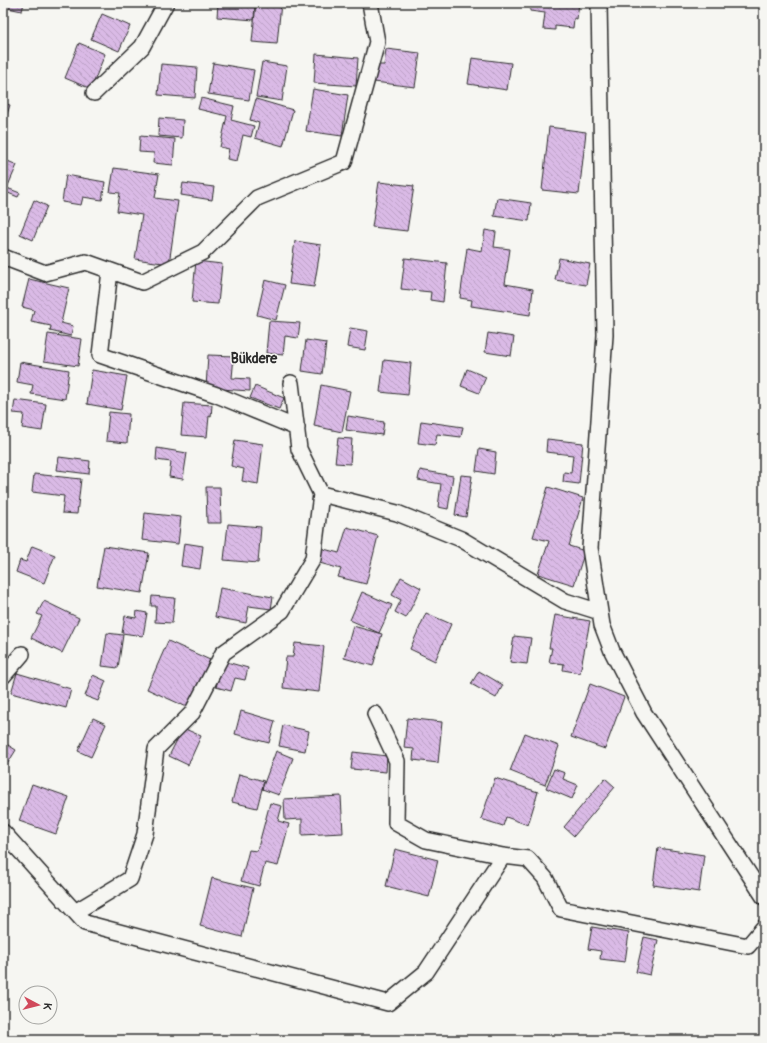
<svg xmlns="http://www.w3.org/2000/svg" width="767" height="1043" font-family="Pangolin,sans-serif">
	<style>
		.building { fill: url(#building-back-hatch); stroke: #2b2b2b }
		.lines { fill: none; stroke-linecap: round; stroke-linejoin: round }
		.street-casing { stroke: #2b2b2b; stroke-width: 18 }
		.street { stroke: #f6f6f2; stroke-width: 15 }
		.labels { text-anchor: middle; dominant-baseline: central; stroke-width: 3; stroke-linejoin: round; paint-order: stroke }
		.quarter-label { font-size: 14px; font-weight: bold; fill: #2b2b2b; stroke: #f6f6f2 }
	</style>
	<defs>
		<pattern id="building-back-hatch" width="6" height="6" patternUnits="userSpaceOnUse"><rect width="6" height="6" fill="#dabae6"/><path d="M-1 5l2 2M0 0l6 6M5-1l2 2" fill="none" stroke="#bba0c5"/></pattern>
	</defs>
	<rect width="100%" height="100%" fill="#f6f6f2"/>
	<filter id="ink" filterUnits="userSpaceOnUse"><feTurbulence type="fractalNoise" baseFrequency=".025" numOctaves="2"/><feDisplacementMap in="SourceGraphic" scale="8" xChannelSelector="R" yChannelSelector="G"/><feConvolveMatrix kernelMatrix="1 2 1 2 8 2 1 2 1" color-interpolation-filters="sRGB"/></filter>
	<g filter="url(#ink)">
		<path class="building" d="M 3,3 L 24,3 L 22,11 L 3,7 Z
			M 218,3 L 255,3 L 254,20 L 217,17 Z
			M 256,3 L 281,3 L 277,44 L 252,42 Z
			M 530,3 L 579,3 L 577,19 L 574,18 L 573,28 L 555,26 L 555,30 L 543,29 L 545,13 L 530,11 Z
			M 102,14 L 130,26 L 119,51 L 91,39 Z
			M 79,43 L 105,54 L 91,89 L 65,78 Z
			M 386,49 L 420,53 L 415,87 L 374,82 L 377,65 L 384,65 Z
			M 316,54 L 358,58 L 356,86 L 314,83 Z
			M 472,58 L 511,63 L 507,90 L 468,84 Z
			M 262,62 L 287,66 L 282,101 L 256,97 Z
			M 213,63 L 254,70 L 249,100 L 208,94 Z
			M 161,64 L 197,67 L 195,98 L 158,95 Z
			M 313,89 L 348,95 L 342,136 L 306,131 Z
			M 201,98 L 234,106 L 231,120 L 254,126 L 251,137 L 243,135 L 237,161 L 227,159 L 229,149 L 220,147 L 227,116 L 198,109 Z
			M 256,99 L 293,110 L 283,146 L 255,138 L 259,123 L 250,120 Z
			M 3,103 L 10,105 L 3,127 Z
			M 159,118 L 183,120 L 182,138 L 158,136 Z
			M 549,127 L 586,132 L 579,194 L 542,190 Z
			M 140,136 L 175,139 L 173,165 L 153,163 L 154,153 L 139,152 Z
			M 3,159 L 17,165 L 7,188 L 20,193 L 18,197 L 3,191 Z
			M 114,168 L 159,174 L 155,198 L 178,201 L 169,264 L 135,259 L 142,215 L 117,211 L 120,193 L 110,192 Z
			M 66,175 L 105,182 L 102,200 L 83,197 L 81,205 L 62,202 Z
			M 379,182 L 414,186 L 407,231 L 372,227 Z
			M 183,183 L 214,187 L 212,200 L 181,195 Z
			M 497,198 L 531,203 L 529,221 L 494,216 Z
			M 34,200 L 47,206 L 33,240 L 20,234 Z
			M 485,230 L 496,232 L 494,247 L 510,249 L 505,284 L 533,289 L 530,315 L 471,306 L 472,300 L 460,298 L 467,248 L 482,251 Z
			M 295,241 L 321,245 L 314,287 L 289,284 Z
			M 405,258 L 447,263 L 443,302 L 430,300 L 431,292 L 401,289 Z
			M 559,258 L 590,264 L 586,285 L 555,280 Z
			M 196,261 L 222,264 L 218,304 L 192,302 Z
			M 29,279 L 69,288 L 61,323 L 73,326 L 71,336 L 50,331 L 51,326 L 31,322 L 34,310 L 22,307 Z
			M 265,280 L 285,285 L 276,320 L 257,315 Z
			M 269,321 L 300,323 L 298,338 L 285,336 L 283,355 L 266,353 Z
			M 350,328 L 368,331 L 365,350 L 347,347 Z
			M 488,333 L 514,337 L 511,356 L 485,352 Z
			M 48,334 L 82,339 L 78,366 L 44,361 Z
			M 306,340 L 326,343 L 322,374 L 302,371 Z
			M 208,355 L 234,356 L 232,378 L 250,379 L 250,391 L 206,388 Z
			M 384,360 L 411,363 L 408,395 L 380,392 Z
			M 20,362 L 69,370 L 65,399 L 31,394 L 33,385 L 17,382 Z
			M 467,369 L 486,377 L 479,393 L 461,386 Z
			M 92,370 L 127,376 L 121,410 L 87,404 Z
			M 321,385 L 350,391 L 342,432 L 314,426 Z
			M 255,386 L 284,398 L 279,409 L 250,398 Z
			M 15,400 L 46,404 L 42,431 L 22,428 L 24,414 L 13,413 Z
			M 184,403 L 212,405 L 211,417 L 209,416 L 207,437 L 181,435 Z
			M 109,412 L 129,414 L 127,443 L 106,441 Z
			M 348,416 L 384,422 L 382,435 L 346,430 Z
			M 421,421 L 463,427 L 461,437 L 437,434 L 435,445 L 418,443 Z
			M 338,438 L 352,439 L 350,464 L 335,463 Z
			M 547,439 L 583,443 L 579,484 L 563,482 L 564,472 L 571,473 L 573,455 L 546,452 Z
			M 235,440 L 263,444 L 258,484 L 242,481 L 244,469 L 231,466 Z
			M 157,448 L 187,453 L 183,479 L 169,477 L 171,462 L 156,460 Z
			M 479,449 L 496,452 L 494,474 L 476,471 Z
			M 59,457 L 90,461 L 89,474 L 57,470 Z
			M 420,470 L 453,476 L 448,509 L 438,507 L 441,484 L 418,480 Z
			M 34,474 L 81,479 L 77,514 L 62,513 L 64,496 L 32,492 Z
			M 461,475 L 472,476 L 466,517 L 455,515 Z
			M 206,487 L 220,487 L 221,523 L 207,523 Z
			M 548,487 L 583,498 L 569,546 L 585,551 L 574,585 L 538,574 L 549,541 L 533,537 Z
			M 145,513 L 181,517 L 178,544 L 142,540 Z
			M 228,524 L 261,527 L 258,563 L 224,560 Z
			M 347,527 L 378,536 L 366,584 L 338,577 L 341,569 L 316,562 L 320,548 L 339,553 Z
			M 184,543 L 203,546 L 200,569 L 181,566 Z
			M 32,546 L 55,555 L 44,583 L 16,572 L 20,560 L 26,562 Z
			M 104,546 L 149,553 L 142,593 L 97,586 Z
			M 401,577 L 421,588 L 406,618 L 395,612 L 401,600 L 392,595 Z
			M 220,588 L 273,597 L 271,609 L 249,606 L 246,623 L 215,617 Z
			M 362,592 L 392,605 L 379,633 L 350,620 Z
			M 152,596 L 175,598 L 172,623 L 155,622 L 156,606 L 151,606 Z
			M 44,601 L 79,618 L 62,653 L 31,638 L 42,616 L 37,614 Z
			M 137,611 L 147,613 L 143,636 L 122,633 L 125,616 L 136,618 Z
			M 426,613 L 451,624 L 435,661 L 410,649 Z
			M 555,615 L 590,621 L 580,673 L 563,670 L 564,664 L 549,662 L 552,648 L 549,648 Z
			M 353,626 L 382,634 L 373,666 L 344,658 Z
			M 107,633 L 123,635 L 118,668 L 102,666 Z
			M 514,636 L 531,638 L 527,664 L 510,662 Z
			M 168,641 L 210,660 L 189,708 L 147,689 Z
			M 295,643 L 324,646 L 319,692 L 283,688 L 286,657 L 293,657 Z
			M 223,661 L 248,668 L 245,680 L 235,678 L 231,691 L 216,687 Z
			M 479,671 L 503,685 L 496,698 L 471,684 Z
			M 17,673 L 71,689 L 66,708 L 11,693 Z
			M 93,675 L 106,681 L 98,701 L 85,696 Z
			M 590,684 L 624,697 L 605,749 L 571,737 Z
			M 241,711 L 275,721 L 269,743 L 235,734 Z
			M 93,718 L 106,724 L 91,757 L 78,751 Z
			M 407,718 L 442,722 L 438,763 L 413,760 L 414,749 L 404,748 Z
			M 283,725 L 309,731 L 305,751 L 279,746 Z
			M 183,728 L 201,736 L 188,765 L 169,756 Z
			M 525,733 L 559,746 L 545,785 L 510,771 Z
			M 3,742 L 16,750 L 3,771 Z
			M 276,751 L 293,758 L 279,795 L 262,789 Z
			M 353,752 L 387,756 L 386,772 L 351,769 Z
			M 554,769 L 565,773 L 563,779 L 578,785 L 572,799 L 546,788 Z
			M 239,774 L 264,781 L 257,808 L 232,802 Z
			M 495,778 L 538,792 L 528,825 L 506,817 L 503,826 L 481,819 Z
			M 605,778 L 615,787 L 574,836 L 564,827 Z
			M 32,784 L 69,797 L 56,834 L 19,821 Z
			M 341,796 L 343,833 L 302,835 L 302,819 L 285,820 L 284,799 Z
			M 270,803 L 282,806 L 278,821 L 289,824 L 278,866 L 265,863 L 259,886 L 241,881 L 249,850 L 257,851 Z
			M 658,848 L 704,855 L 699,892 L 653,885 Z
			M 395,849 L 438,860 L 429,897 L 386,886 Z
			M 212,878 L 253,888 L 242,937 L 200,926 Z
			M 592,927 L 629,933 L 625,962 L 600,959 L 601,951 L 588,949 Z
			M 644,937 L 658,940 L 650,975 L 636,972 Z"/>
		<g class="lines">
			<g class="street-casing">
				<path id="street" d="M 599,3 L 605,335 L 590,548 L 602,625 L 612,651 L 644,713 L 764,897
					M 94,93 L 142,47 L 166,3
					M 3,257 L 45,273 L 86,262 L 142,282 L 203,252 L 257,198 L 344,162 L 377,42 L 370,3
					M 110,271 L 100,355 L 217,395 L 297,428
					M 291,383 L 299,449 L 321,494
					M 3,676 L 22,654
					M 375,714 L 397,761 L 396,823 L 426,840 L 503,856
					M 3,832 L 85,923 L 388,1003 L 426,972 L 503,856 L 528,859 L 545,878 L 561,909 L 748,946 L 764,927
					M 75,912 L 130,879 L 145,834 L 156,749 L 192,713 L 223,653 L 282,611 L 313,559 L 321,494 L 397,513 L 461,539 L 565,601 L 600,612"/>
			</g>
			<use href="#street" class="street"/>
		</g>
	</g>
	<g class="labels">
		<g class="quarter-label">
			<text x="254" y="358">Bükdere</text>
		</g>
	</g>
	<rect width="767" height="1043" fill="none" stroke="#f6f6f2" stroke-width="16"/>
	<rect x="8" y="8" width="751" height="1027" fill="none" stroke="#2b2b2b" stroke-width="1.5" filter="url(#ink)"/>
	<g transform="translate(38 1005) rotate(97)"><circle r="19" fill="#f6f6f2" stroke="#a5a5a2"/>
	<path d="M0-3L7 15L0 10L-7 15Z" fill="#d1495b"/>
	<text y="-6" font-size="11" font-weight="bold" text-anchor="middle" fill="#2b2b2b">K</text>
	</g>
</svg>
